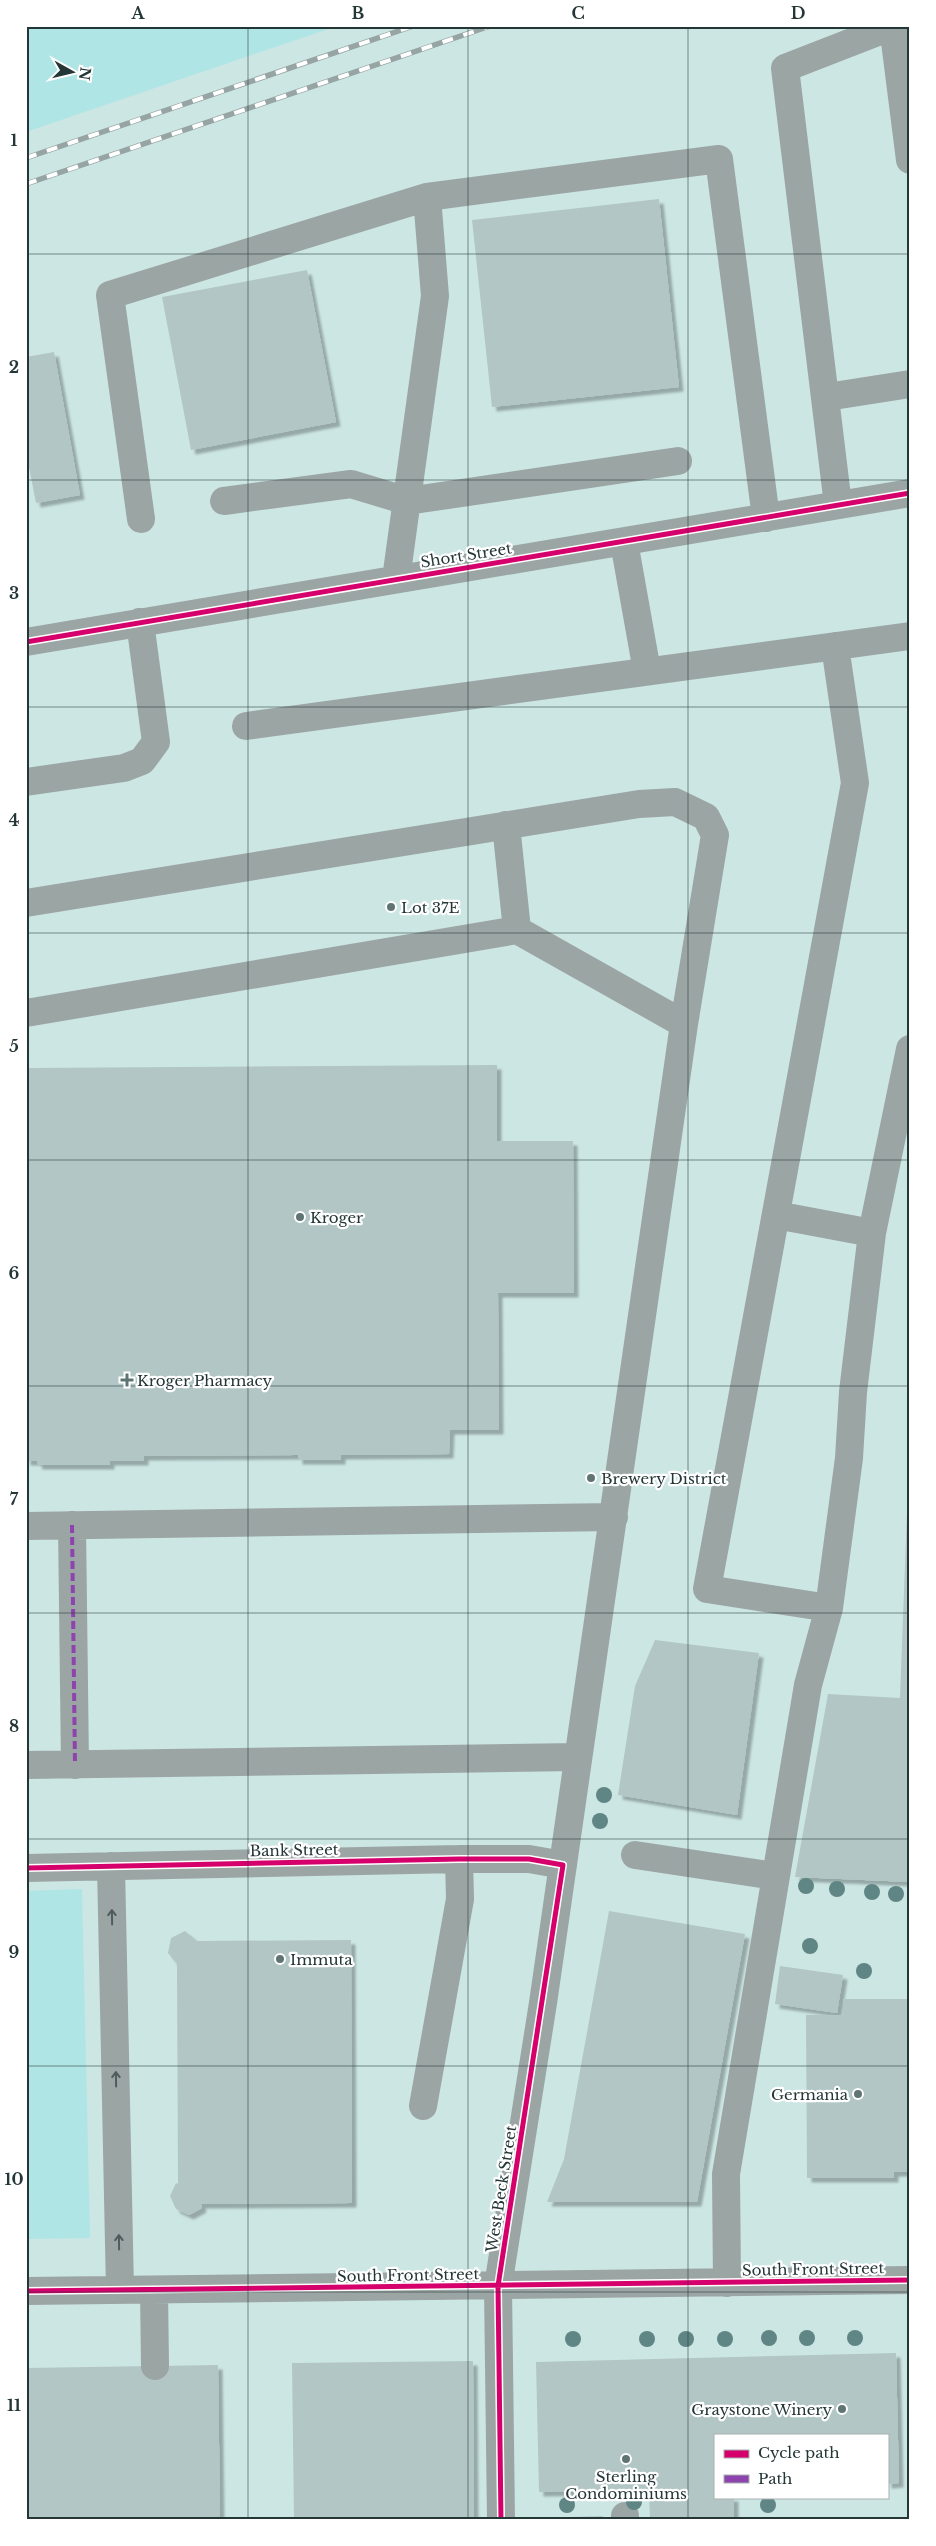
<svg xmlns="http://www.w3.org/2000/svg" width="936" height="2546" font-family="'Libre Baskerville',serif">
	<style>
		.green { fill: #afe5e5 }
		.building { fill: #b2c6c5; filter: url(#shadow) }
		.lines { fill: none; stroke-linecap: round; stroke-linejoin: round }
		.minor { stroke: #9ba5a4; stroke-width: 28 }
		.rail-casing { stroke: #96a4a3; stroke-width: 5.5 }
		.rail { stroke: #fff; stroke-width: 4; stroke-dasharray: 11; stroke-linecap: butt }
		.quiet { stroke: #8e44ad; stroke-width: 4; stroke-dasharray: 8 4; stroke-linecap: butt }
		.cycleway-casing { stroke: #fff; stroke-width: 8 }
		.cycleway { stroke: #d6006c; stroke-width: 5 }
		.tree { fill: #5f8584 }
		.oneway { stroke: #4e5d5c }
		.grid { fill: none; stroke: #243636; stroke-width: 1; stroke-opacity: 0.55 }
		.poi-dot { fill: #5f7473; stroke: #fff; stroke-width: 2 }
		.labels { text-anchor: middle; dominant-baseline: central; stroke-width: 4.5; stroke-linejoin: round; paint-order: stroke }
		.street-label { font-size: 15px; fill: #243636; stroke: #fff }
		.poi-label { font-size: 15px; fill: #243636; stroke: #fff; text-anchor: start }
		.neatline { fill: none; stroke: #243636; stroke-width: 2 }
		.grid-label { font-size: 16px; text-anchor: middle; font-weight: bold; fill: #243636 }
	</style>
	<defs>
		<filter id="shadow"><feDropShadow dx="4.5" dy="4.5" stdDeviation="1" flood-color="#0004"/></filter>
	</defs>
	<rect width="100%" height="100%" fill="#cce6e4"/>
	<path class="green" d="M 26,26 L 337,26 L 26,132 Z
		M 82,1889 L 90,2238 L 26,2239 L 26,1891 Z"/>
	<path class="building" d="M 659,199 L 679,387 L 492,407 L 472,220 Z
		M 307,270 L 336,422 L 191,450 L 162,297 Z
		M 54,352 L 80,495 L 36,503 L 26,452 L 26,357 Z
		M 497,1065 L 497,1141 L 573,1141 L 574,1293 L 498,1293 L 499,1430 L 450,1430 L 449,1454 L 341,1455 L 341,1460 L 298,1460 L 298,1455 L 144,1456 L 144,1461 L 110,1461 L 110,1465 L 38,1465 L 37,1461 L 26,1461 L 26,1068 Z
		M 908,1484 L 910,1882 L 795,1877 L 828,1694 L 900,1698 Z
		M 655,1640 L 759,1653 L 737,1815 L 618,1795 L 635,1686 Z
		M 609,1911 L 745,1934 L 697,2202 L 547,2202 L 564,2159 Z
		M 185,1931 L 197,1941 L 351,1940 L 352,2203 L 201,2204 L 202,2208 L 189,2215 L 176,2209 L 170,2196 L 176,2183 L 178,2184 L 177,1964 L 168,1953 L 171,1938 Z
		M 780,1966 L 843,1975 L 837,2013 L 775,2004 Z
		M 843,1999 L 910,1999 L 910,2172 L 894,2172 L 894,2178 L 807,2178 L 806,2015 L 843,2015 Z
		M 896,2353 L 899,2483 L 887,2484 L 887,2435 L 715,2435 L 715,2497 L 734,2497 L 734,2520 L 650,2520 L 649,2490 L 539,2492 L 536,2362 Z
		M 473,2361 L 474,2520 L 294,2520 L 292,2363 Z
		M 218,2365 L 220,2520 L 26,2520 L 26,2368 Z
		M 603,2516 L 603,2520 L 537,2520 L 537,2518 Z"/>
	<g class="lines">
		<path class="minor" d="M 893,26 L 910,160
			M 827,397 L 910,384
			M 224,501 L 351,484 L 407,501 L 678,461
			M 838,505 L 785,68 L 893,26
			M 141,519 L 110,295 L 427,197 L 719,159 L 766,518
			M 624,542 L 647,671
			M 396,579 L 435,296 L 427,197
			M 26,642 L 910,493
			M 246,726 L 910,636
			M 26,782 L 124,768 L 142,761 L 156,742 L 140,622
			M 506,825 L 517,930 L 684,1024
			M 26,903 L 639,804 L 675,802 L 706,817 L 715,835 L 684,1024 L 543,2003 L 498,2286 L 501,2520
			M 26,1013 L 517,930
			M 776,1215 L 872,1233
			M 72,1525 L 75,1765
			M 26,1526 L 614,1517
			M 829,1608 L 707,1589 L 855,783 L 835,646
			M 26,1765 L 578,1757
			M 635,1855 L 775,1876
			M 111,1866 L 120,2290
			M 26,1868 L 459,1859 L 529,1859 L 563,1865
			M 423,2106 L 460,1899 L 459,1859
			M 727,2283 L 726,2174 L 808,1685 L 829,1608 L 849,1458 L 853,1392 L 872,1233 L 910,1049
			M 154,2290 L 155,2366
			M 26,2291 L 910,2280
			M 625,2516 L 625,2520"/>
		<g class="rail-casing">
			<path id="rail" d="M 26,158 L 413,26
				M 26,184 L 490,26"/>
		</g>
		<use href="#rail" class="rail"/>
		<path class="quiet" d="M 72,1525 L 75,1765"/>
		<g class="cycleway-casing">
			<path id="cycleway" d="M 26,642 L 910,493
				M 26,1868 L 459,1859 L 529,1859 L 563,1865 L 498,2286 L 501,2520
				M 26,2291 L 910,2280"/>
		</g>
		<use href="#cycleway" class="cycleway"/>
	</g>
	<g class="tree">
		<circle cx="604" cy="1795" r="8"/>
		<circle cx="600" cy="1821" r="8"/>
		<circle cx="806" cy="1886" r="8"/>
		<circle cx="837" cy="1889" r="8"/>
		<circle cx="872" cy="1892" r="8"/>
		<circle cx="896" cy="1894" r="8"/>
		<circle cx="810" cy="1946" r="8"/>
		<circle cx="864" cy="1971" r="8"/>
		<circle cx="769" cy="2338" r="8"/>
		<circle cx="807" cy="2338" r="8"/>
		<circle cx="855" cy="2338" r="8"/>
		<circle cx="573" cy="2339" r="8"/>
		<circle cx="647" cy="2339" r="8"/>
		<circle cx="686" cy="2339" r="8"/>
		<circle cx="725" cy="2339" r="8"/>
		<circle cx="634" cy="2502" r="8"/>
		<circle cx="567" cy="2505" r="8"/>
		<circle cx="768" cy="2505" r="8"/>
	</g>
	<defs><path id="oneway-shaft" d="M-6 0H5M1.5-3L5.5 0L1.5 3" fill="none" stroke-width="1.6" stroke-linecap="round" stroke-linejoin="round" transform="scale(1.25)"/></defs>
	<g class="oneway">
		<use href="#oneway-shaft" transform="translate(112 1917) rotate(-91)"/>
		<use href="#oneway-shaft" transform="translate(116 2079) rotate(-91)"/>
		<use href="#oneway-shaft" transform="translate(119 2242) rotate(-91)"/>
	</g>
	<path class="grid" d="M 248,26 L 248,2520M 468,26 L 468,2520M 688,26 L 688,2520M 26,254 L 910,254M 26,480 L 910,480M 26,707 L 910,707M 26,933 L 910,933M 26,1160 L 910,1160M 26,1386 L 910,1386M 26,1613 L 910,1613M 26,1839 L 910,1839M 26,2066 L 910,2066M 26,2292 L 910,2292"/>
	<g class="poi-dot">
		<circle cx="391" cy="907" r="5"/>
		<circle cx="300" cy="1217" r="5"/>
		<path d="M124.5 1372.5h5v5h5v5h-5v5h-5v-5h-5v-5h5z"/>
		<circle cx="591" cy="1478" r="5"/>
		<circle cx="280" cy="1959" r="5"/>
		<circle cx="858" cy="2094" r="5"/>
		<circle cx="842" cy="2409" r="5"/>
		<circle cx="626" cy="2459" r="5"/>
	</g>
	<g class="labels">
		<g class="street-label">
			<text transform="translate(466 555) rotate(-9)">Short Street</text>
			<text transform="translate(294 1850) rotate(-1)">Bank Street</text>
			<text transform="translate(501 2189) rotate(-81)">West Beck Street</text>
			<text transform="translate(813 2269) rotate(-1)">South Front Street</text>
			<text transform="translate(408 2275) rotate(-1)">South Front Street</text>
		</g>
		<g class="poi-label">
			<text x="401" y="907">Lot 37E</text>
			<text x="310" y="1217">Kroger</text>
			<text x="137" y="1380">Kroger Pharmacy</text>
			<text x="601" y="1478">Brewery District</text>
			<text x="290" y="1959">Immuta</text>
			<text x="848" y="2094" text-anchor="end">Germania</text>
			<text x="832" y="2409" text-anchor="end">Graystone Winery</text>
			<text x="626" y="2476" text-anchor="middle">Sterling<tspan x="626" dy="17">Condominiums</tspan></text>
		</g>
	</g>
	<rect width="936" height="2546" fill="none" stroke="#ffffff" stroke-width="55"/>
	<rect x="714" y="2434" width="175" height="65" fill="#ffffff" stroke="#a7afaf"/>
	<rect x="724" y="2450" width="25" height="8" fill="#d6006c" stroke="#a7afaf"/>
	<text x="758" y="2458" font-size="15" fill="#243636">Cycle path</text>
	<rect x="724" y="2475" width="25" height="8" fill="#8e44ad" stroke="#a7afaf"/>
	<text x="758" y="2484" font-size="15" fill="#243636">Path</text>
	<g transform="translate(72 72) rotate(98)" stroke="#ffffff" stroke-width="4" paint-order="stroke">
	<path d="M0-4L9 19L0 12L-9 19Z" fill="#243636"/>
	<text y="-8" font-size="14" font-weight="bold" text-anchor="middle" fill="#243636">N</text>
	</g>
	<rect x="28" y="28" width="880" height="2490" class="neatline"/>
	<g class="grid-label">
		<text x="138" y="19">A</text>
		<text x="358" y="19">B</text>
		<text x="578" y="19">C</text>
		<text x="798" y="19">D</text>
		<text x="14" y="146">1</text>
		<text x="14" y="373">2</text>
		<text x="14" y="599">3</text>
		<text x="14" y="826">4</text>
		<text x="14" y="1052">5</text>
		<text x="14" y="1279">6</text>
		<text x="14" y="1505">7</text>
		<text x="14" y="1732">8</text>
		<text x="14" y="1958">9</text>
		<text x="14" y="2185">10</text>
		<text x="14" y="2411">11</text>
	</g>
</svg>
